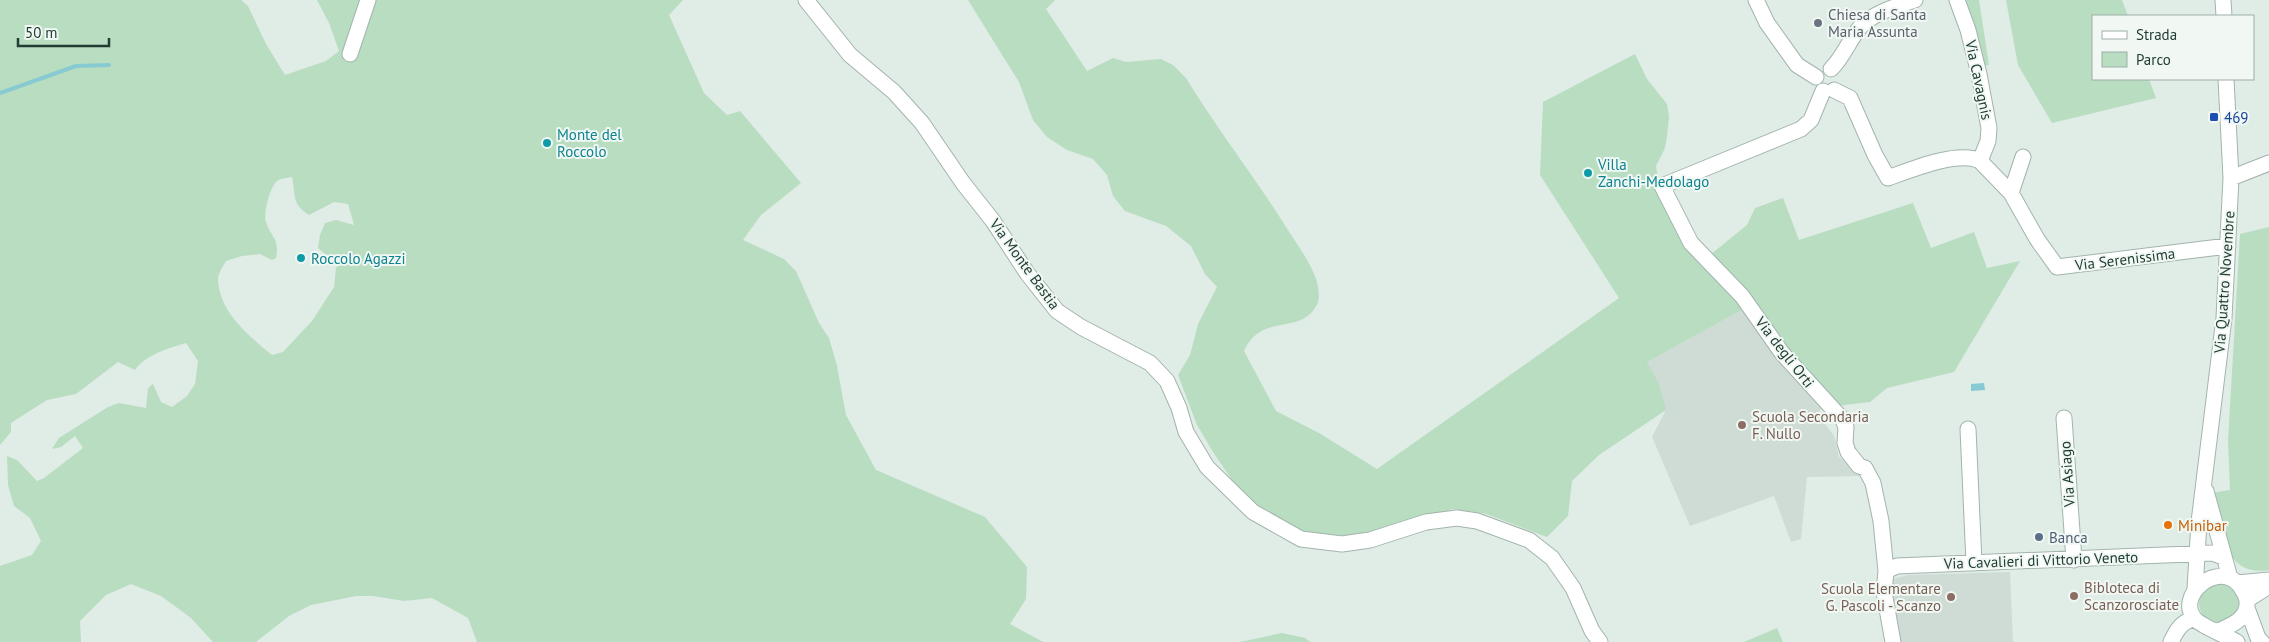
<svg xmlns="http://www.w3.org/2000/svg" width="2269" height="642" font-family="'PT Sans',sans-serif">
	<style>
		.built { fill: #cfdbd5 }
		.green { fill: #b9ddc1; fill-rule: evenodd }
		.water { fill: #87cad2 }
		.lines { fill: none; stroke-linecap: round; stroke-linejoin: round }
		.stream { stroke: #87cad2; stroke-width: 4 }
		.minor-casing { stroke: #a3b4ad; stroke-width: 17 }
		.minor { stroke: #fff; stroke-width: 15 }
		.worship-dot { fill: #6b7280; stroke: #f1f8f4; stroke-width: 2 }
		.transit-dot { fill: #1a4fb4; stroke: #f1f8f4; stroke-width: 2 }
		.culture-dot { fill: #0f9aa8; stroke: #f1f8f4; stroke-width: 2 }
		.education-dot { fill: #8d6e63; stroke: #f1f8f4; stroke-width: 2 }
		.food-dot { fill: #e8710a; stroke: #f1f8f4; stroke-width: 2 }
		.service-dot { fill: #5c6f8a; stroke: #f1f8f4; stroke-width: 2 }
		.labels { text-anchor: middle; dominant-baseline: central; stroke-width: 4; stroke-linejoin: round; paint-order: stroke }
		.worship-label { font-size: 15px; fill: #5b616d; stroke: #f1f8f4; text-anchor: start }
		.street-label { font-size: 15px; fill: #213d34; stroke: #f1f8f4 }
		.transit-label { font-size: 15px; fill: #164399; stroke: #f1f8f4; text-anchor: start }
		.culture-label { font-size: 15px; fill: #0d838f; stroke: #f1f8f4; text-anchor: start }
		.education-label { font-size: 15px; fill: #785e54; stroke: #f1f8f4; text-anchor: start }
		.food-label { font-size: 15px; fill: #c56008; stroke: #f1f8f4; text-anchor: start }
		.service-label { font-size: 15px; fill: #4e5e75; stroke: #f1f8f4; text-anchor: start }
	</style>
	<rect width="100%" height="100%" fill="#e0ece6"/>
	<path class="built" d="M 1749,306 L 1825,406 L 1817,413 L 1834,436 L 1839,457 L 1867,476 L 1807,477 L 1801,539 L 1791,542 L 1774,496 L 1690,526 L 1652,437 L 1666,410 L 1647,362 Z
		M 2010,572 L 2013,642 L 1895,642 L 1889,580 L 1908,575 Z"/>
	<path class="green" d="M 0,0 L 241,0 L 248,6 L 266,44 L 285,75 L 326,61 L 339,51 L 329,23 L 317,0 L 683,0 L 669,15 L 704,93 L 727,115 L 740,111 L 801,183 L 761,215 L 743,240 L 784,259 L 796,271 L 819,323 L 829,338 L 837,366 L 846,415 L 876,470 L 985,517 L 1027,567 L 1026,599 L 1010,624 L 1043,642 L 477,642 L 468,618 L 432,598 L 404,601 L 373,596 L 356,596 L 311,605 L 289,616 L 256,642 L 213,642 L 191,618 L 161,596 L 131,584 L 106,595 L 80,621 L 81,642 L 0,642 L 0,566 L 32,555 L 41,541 L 30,518 L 14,506 L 8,485 L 7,456 L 17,460 L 37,481 L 44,478 L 83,448 L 75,436 L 61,447 L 52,449 L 59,438 L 108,407 L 119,403 L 146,408 L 148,388 L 153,384 L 161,402 L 172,407 L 187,396 L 195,384 L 198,361 L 186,343 C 169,348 145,355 135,370 L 118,362 L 76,394 L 47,400 L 11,423 L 11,432 L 0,445 ZM 292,177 C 296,196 291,203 309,215 L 334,202 L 348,204 L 354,225 L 336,220 L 325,223 L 320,235 L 318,248 L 325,254 L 342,260 L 336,268 L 334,287 L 312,321 L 283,352 L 272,355 C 249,336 219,312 218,279 C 218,274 223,266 226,261 L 242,256 L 260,254 L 272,260 L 276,258 C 280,238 271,238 266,222 C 263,213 270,187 277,181 C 281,178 287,178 292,177 Z
		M 968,0 L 1055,0 L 1046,9 L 1087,71 L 1113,58 L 1126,62 L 1161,59 L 1173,65 L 1186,78 C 1217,129 1254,176 1286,227 C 1296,243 1310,261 1316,279 C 1319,289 1321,300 1315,308 C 1297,335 1261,313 1244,351 L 1276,411 L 1319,433 L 1377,469 L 1619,298 L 1540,175 L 1543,102 L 1635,54 L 1647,79 L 1667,104 L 1669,117 L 1667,136 L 1665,148 L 1656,166 C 1659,202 1725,275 1749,306 L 1647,362 L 1659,384 L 1666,410 L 1599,455 L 1572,481 L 1568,516 L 1547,537 L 1486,514 L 1453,509 L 1403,527 L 1350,535 L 1318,536 L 1282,527 L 1240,492 L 1213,452 L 1197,425 L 1178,375 L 1190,355 L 1198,324 L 1217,287 L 1205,274 L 1191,246 L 1166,226 L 1125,211 L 1113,196 L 1107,175 L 1093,159 L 1067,150 L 1047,137 L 1033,120 L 1019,82 Z
		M 1961,0 L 1979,0 L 1989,65 L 1981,66 Z
		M 2006,0 L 2122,0 L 2128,16 L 2093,16 L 2093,79 L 2149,79 L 2156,98 L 2052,123 L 2018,65 Z
		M 1783,198 L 1799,240 L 1913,203 L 1931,248 L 1974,232 L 1987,268 L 2020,261 L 1954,372 L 1887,388 L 1870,402 L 1836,406 L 1710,255 L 1747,225 L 1755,208 Z
		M 2269,227 L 2269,570 C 2223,578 2220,527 2212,493 L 2230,490 L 2228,441 L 2240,234 Z
		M2199 603a20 20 0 1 1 40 0a20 20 0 1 1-40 0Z
		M 1777,628 L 1783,642 L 1744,642 Z
		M 1282,633 L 1305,638 L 1310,642 L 1240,642 Z"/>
	<path class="water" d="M 1984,383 L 1985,390 L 1971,391 L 1971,384 Z"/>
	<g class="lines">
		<path class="stream" d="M 0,93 L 76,66 L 109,65"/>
		<g class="minor-casing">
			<path id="minor" d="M 806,0 L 850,55 L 894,92 L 922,123 L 963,183 L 993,221 L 1027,273 L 1057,311 L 1081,327 L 1150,363 L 1167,381 L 1179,408 L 1186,432 L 1207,467 L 1253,512 L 1301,539 L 1342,544 L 1370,540 L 1426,522 L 1457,518 L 1477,521 L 1529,540 L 1552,558 L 1573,588 L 1592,631 L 1600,642
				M 1756,0 L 1767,23 L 1797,65 L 1816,77
				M 1957,0 L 1968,30 L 1979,74 L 1989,128 L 1988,141 L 1980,161
				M 2223,0 L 2224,16
				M 350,54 L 368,0
				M 1831,69 C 1845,55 1849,39 1862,25 C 1876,12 1897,6 1915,0
				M 1834,90 L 1850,98 L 1875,155 L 1888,178 C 1910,170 1958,150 1980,161 L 2011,193 L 2037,239 L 2057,267 L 2228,246
				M 1823,91 L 1811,120 L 1801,129 L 1662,186 L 1691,243 L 1742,296 L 1782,353 L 1843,420 L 1846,427 L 1845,443 L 1848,452 L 1859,466 L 1865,468 L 1873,483 L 1881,521 L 1886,571 L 1884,592 L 1893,642
				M 2231,178 L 2269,163
				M 2011,193 L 2023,157
				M 2064,418 L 2074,560
				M 1968,429 L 1974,563
				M 2206,491 L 2230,578
				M 1886,571 L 1897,566 L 2213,553 L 2223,557
				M 2237,583 L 2269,580
				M 2195,589 L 2199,522 L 2224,318 L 2231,178 L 2226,79
				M 2247,600 L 2269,586
				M 2247,608 L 2258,638 L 2262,642
				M 2218,631 C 2230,626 2247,619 2247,604 C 2248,597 2244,592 2240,586 C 2219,558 2173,597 2196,620 C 2205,628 2225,635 2237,642
				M 2171,642 C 2177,629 2181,623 2194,618"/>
		</g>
		<use href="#minor" class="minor"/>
	</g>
	<circle class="worship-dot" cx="1818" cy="23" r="5"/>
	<rect class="transit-dot" x="2209" y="112" width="10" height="10" rx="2.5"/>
	<g class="culture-dot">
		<circle cx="547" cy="143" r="5"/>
		<circle cx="1588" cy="173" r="5"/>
		<circle cx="301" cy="258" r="5"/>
	</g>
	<g class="education-dot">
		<circle cx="1742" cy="425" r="5"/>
		<circle cx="2074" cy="596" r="5"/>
		<circle cx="1951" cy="597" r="5"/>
	</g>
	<circle class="food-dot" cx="2168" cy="525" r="5"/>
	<circle class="service-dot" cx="2039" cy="537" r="5"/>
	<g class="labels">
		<g class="worship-label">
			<text x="1828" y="14">Chiesa di Santa<tspan x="1828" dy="17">Maria Assunta</tspan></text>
		</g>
		<g class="street-label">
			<text transform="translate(1979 80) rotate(78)">Via Cavagnis</text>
			<text transform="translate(2125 259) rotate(-7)">Via Serenissima</text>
			<text transform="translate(1025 264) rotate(54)">Via Monte Bastia</text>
			<text transform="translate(2224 282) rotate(-86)">Via Quattro Novembre</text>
			<text transform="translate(1785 352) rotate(52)">Via degli Orti</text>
			<text transform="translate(2067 474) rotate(-94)">Via Asiago</text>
			<text transform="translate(2041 560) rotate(-2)">Via Cavalieri di Vittorio Veneto</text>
		</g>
		<g class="transit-label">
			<text x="2224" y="117">469</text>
		</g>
		<g class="culture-label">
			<text x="557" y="134">Monte del<tspan x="557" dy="17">Roccolo</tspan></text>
			<text x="1598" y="164">Villa<tspan x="1598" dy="17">Zanchi-Medolago</tspan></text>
			<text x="311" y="258">Roccolo Agazzi</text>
		</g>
		<g class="education-label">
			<text x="1752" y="416">Scuola Secondaria<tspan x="1752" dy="17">F. Nullo</tspan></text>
			<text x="2084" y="587">Bibloteca di<tspan x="2084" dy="17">Scanzorosciate</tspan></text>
			<text x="1941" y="588" text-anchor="end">Scuola Elementare<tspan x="1941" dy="17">G. Pascoli - Scanzo</tspan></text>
		</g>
		<g class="food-label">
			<text x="2178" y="525">Minibar</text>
		</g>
		<g class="service-label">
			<text x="2049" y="537">Banca</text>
		</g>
	</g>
	<rect x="2092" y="15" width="162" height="65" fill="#f1f8f4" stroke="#9eada7"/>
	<rect x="2102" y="31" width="25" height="8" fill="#ffffff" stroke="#9eada7"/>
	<text x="2136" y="40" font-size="15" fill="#213d34">Strada</text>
	<rect x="2102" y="52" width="25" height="15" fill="#b9ddc1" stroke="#9eada7"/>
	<text x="2136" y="65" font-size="15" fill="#213d34">Parco</text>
	<path d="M18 38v8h91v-8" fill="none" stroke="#213d34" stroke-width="2.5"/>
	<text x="25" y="38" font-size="15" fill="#213d34" stroke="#f1f8f4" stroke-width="4" paint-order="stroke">50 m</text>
</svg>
